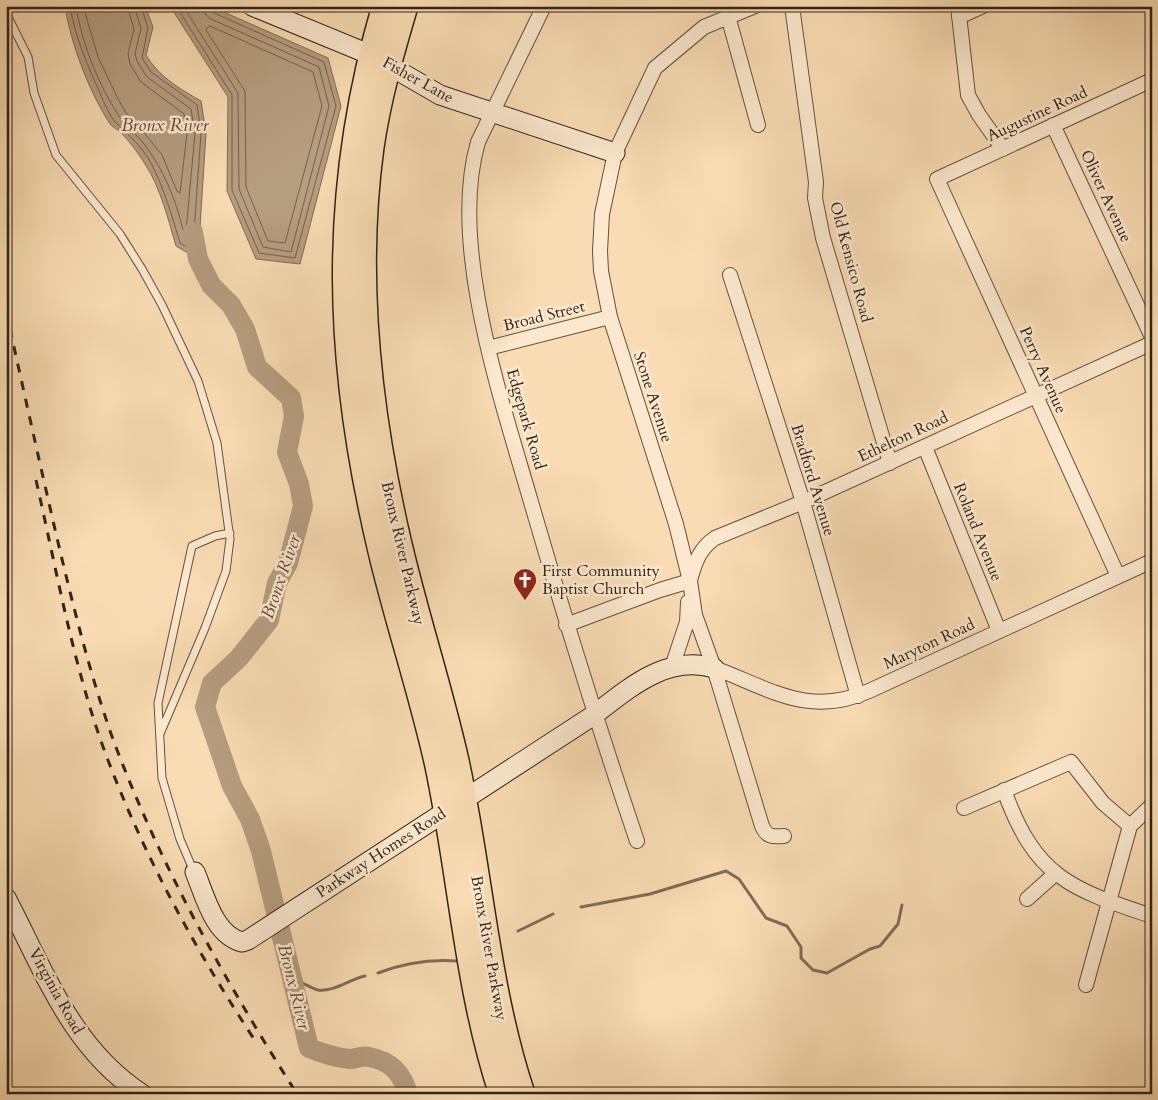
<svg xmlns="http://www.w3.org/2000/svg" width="1158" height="1100" font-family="Cardo,serif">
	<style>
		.water { fill: #b59d7f; stroke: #806c56 }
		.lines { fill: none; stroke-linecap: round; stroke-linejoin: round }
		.shore { stroke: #73604c; stroke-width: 1 }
		.stream { stroke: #806c56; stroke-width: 3 }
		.river { stroke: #b59d7f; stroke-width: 20 }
		.lane-casing { stroke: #635140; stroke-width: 9 }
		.street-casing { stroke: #635140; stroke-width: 16 }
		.secondary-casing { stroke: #312319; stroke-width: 21 }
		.highway-casing { stroke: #312319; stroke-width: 28 }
		.lane { stroke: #fbe8ce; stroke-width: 7 }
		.street { stroke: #fbe8ce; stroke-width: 14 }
		.secondary { stroke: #fbe8ce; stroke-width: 19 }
		.highway { stroke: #f9dcb3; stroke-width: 25 }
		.rail { stroke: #312319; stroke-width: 3; stroke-dasharray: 9 9; stroke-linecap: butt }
		.labels { text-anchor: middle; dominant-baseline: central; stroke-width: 5; stroke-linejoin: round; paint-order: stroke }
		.street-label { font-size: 16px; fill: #312319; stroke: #fbe8ce }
		.poi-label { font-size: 16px; fill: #312319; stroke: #fbe8ce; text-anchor: start }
		.water-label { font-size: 18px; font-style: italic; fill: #5f4e3d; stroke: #fbe8ce }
	</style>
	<rect width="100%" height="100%" fill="#f9dcb3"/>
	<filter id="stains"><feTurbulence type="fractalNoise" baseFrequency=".004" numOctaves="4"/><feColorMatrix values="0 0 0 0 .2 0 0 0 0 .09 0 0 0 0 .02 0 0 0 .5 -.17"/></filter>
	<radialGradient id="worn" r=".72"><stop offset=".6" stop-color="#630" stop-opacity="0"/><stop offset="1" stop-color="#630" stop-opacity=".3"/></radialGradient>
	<path class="water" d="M 65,6 L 145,6 L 153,27 L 146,55 C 159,77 180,89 201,101 L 206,133 L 198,259 L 176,246 C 169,222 160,186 145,164 C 138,153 129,140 119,131 C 116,128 112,127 110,124 C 89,91 71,45 65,6 Z
		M 170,6 L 210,6 L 328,58 L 341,106 L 300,264 L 256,259 L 227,191 L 228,97 Z"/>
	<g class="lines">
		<path class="shore" d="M 70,6 C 75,37 87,64 100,93 C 104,102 109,116 116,123 C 129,135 143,148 151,163 C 164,188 172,216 180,243 L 191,249 L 193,246 L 201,133 L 197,105 L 151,72 L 142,58 L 148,28 L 141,6
			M 76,6 C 82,44 98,84 119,116 C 124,124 137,135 144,144 C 163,168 176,200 183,230 L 186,231 L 195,133 L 191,109 L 147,77 L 137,61 L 135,54 L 141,28 L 134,6
			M 83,6 L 98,57 L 117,97 L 126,113 L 133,119 L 162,155 L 177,191 L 180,193 L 187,133 L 184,114 L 141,82 L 130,64 L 128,53 L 134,29 L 127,6
			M 176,6 L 232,95 L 232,190 L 259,253 L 295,258 L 336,106 L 324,62 L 214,13 L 210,6
			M 183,6 L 238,93 L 239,189 L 263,247 L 291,252 L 329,106 L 319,67 L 211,19 L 205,14 L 204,6
			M 210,26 L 313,72 L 322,106 L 285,243 L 268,241 L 246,187 L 245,91 L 206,30 Z"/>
		<path class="stream" d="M 581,907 L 650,894 L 726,871 L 739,879 L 766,918 L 787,926 L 801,947 L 801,958 L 813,970 L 827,973 L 870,949 L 880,946 L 898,924 L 902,905
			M 518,931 L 553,914
			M 378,973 C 404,963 429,959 457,961
			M 292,979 C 300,981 313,989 318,990 C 334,992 350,979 365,976"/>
		<path class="river" d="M 193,232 L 198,259 L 211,285 L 231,305 L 245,329 L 257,367 L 291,398 L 294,416 L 287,452 L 299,484 L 303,506 L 288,563 L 277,583 L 269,620 L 239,658 L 212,683 L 205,707 L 232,786 L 250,819 L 261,851 L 309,1048 C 322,1053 335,1058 350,1059 C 356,1059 363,1055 369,1057 C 391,1061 402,1073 408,1094"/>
		<g class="lane-casing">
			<path id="lane" d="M 6,13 L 28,57 L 34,93 L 56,155 L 120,234 L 142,269 L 162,305 L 198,381 L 217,443 L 230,539 L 226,571 L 205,628 L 160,734
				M 194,872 L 180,839 L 162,778 L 158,703 L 192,546 L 215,536 L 230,533"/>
		</g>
		<g class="street-casing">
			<path id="street" d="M 544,6 L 478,142 C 448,245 502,401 531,502 C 564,616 599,729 637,841
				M 755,6 L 704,27 L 655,68 L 615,153 L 602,214 L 600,251 L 601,271 L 610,317 L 676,524 L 690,581 L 695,615 L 714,668 L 762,826 C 767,837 772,837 784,836
				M 792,6 L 816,182 L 815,198 L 823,238 L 890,463
				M 958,6 L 968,95 L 979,115 L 1003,149
				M 728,16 L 758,125
				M 959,17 L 983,6
				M 1053,125 L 1152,337
				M 730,275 L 803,502 L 858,696
				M 488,348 L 610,317
				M 925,447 L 999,631
				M 1118,576 L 937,179 L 1152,80
				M 690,580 C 695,563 699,549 715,538 L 803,502 L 1152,343
				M 566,625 L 660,590 L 690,581
				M 672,667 L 687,622 L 688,602
				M 714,668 C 769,688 808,718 869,691 L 1152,561
				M 1004,790 C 1035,877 1070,889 1152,916
				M 964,808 L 1071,762 L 1103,803 L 1130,826
				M 1027,899 L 1055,874
				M 1086,985 L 1130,826 L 1152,805"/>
		</g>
		<g class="secondary-casing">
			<path id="secondary" d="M 252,6 L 371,55 L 440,95 L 615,153
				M 195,872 C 205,896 214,935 242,942 L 248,940 L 594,715 C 629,688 667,654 714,668
				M 6,898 C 44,970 71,1048 142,1094"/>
		</g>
		<g class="highway-casing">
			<path id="highway" d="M 385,6 C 330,193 336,362 381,551 C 398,623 422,693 438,766 C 461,875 467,988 502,1094
				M 405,6 C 391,53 378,99 371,147 C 353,278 368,411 398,540 C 415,614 439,686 456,761 C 480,871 486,986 522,1094"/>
		</g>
		<use href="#lane" class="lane"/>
		<use href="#street" class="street"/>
		<use href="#secondary" class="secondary"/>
		<use href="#highway" class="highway"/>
		<path class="rail" d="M 6,311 C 24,392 42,474 61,555 C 76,617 92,681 114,742 C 161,867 225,981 297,1094
			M 36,480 C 56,568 72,659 102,744 C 140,849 193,946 254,1039"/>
	</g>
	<defs>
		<g id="church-pin" transform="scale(1.25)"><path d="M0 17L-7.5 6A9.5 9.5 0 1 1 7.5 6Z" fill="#8f2418" stroke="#fbe8ce"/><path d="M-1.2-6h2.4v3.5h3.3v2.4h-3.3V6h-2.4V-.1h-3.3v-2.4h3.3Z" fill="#fff"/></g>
	</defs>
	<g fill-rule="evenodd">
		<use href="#church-pin" x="525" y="580"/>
	</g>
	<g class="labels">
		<g class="street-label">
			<text transform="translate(418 80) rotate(29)">Fisher Lane</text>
			<text transform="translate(1037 114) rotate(-25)">Augustine Road</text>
			<text transform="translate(1106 196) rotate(65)">Oliver Avenue</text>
			<text transform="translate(851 262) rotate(75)">Old Kensico Road</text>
			<text transform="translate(544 316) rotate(-14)">Broad Street</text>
			<text transform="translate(1043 370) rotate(66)">Perry Avenue</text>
			<text transform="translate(653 397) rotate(72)">Stone Avenue</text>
			<text transform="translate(526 419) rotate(74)">Edgepark Road</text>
			<text transform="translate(903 437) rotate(-25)">Ethelton Road</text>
			<text transform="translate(813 480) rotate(73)">Bradford Avenue</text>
			<text transform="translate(978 532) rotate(68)">Roland Avenue</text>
			<text transform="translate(403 553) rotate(77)">Bronx River Parkway</text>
			<text transform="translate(929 644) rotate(-25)">Maryton Road</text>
			<text transform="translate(381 853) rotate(-33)">Parkway Homes Road</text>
			<text transform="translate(489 948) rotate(80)">Bronx River Parkway</text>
			<text transform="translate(56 991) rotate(61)">Virginia Road</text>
		</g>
		<g class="poi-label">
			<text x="542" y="571">First Community<tspan x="542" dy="18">Baptist Church</tspan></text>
		</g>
		<g class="water-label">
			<text x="165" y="125">Bronx River</text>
			<text transform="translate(281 577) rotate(-71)">Bronx River</text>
			<text transform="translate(294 987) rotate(76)">Bronx River</text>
		</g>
	</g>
	<rect width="1158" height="1100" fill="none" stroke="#f9dcb3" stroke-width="25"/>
	<rect x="8" y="8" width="1143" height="1085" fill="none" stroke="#312319" stroke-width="2.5"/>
	<rect x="12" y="12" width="1133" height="1075" fill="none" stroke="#312319"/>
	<rect width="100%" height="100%" filter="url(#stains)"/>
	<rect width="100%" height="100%" fill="url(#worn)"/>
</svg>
